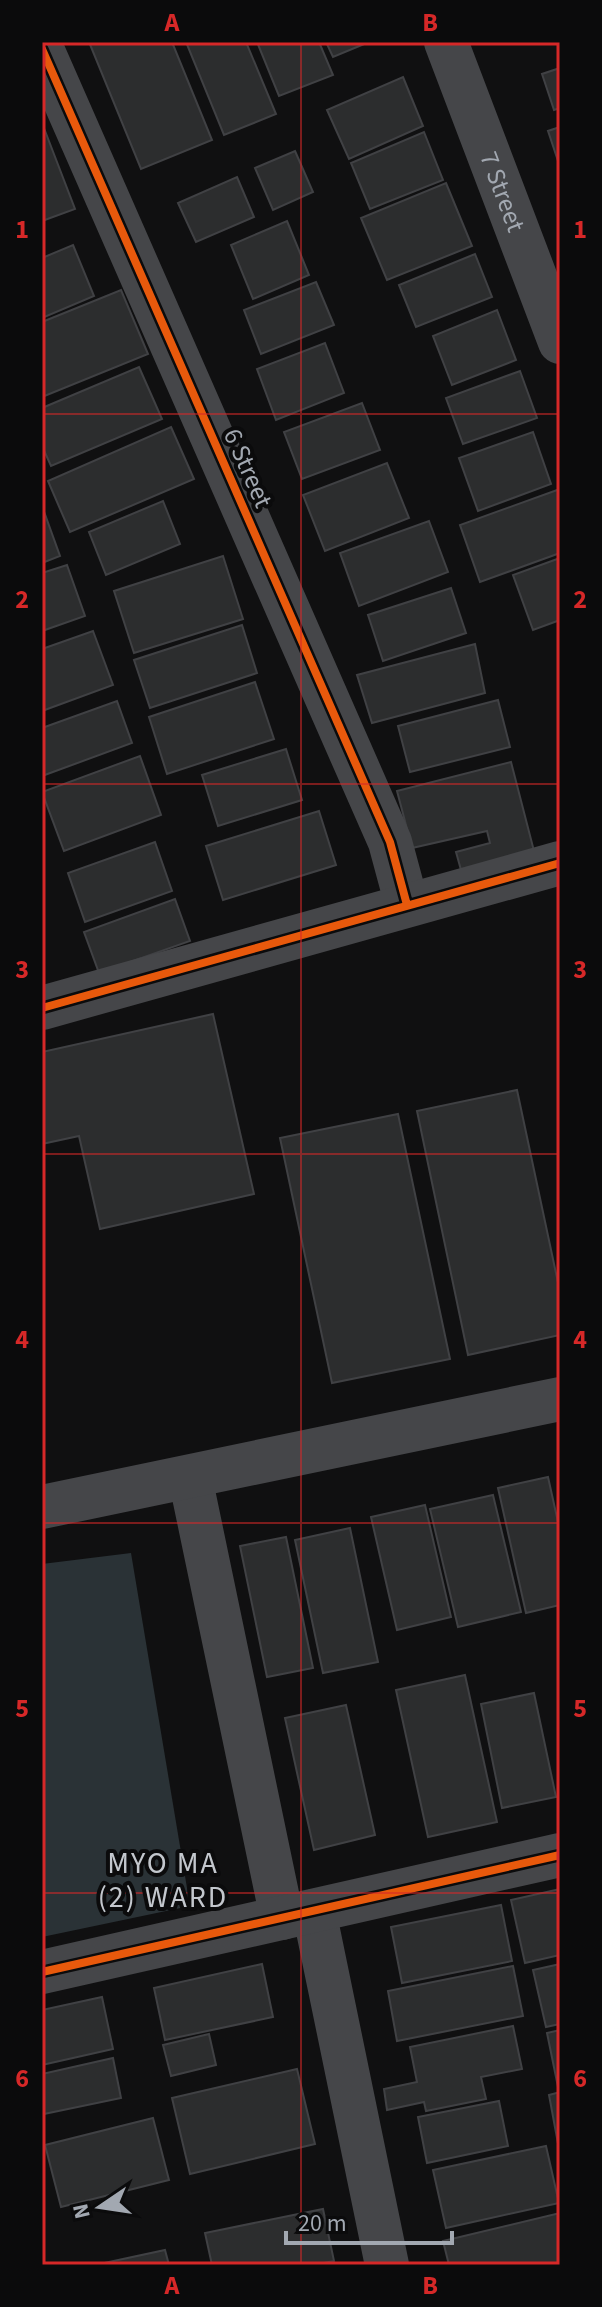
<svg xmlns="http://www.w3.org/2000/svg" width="602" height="2307" font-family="'Source Sans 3',sans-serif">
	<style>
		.water { fill: #2a3236 }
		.building { fill: #2c2d2e; stroke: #404144; stroke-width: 2 }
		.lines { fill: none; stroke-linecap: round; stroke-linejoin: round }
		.minor { stroke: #454649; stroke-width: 44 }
		.cycleway-casing { stroke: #0b0b0c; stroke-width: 13 }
		.cycleway { stroke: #e8590c; stroke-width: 8 }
		.grid { fill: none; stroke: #d62828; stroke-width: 2; stroke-opacity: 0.55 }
		.labels { text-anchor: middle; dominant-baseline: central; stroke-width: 8; stroke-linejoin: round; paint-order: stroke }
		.street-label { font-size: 26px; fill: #a2a8b1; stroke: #0b0b0c }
		.quarter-label { font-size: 30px; letter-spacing: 2px; fill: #c3c7cd; stroke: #0b0b0c }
		.neatline { fill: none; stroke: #d62828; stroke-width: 3 }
		.grid-label { font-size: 26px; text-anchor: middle; font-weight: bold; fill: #d62828 }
	</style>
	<rect width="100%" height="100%" fill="#101011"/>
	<path class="water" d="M 131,1553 L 190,1906 L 42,1937 L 42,1564 Z"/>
	<path class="building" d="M 89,42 L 172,42 L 212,140 L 141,169 Z
		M 186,42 L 246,42 L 276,114 L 224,135 Z
		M 257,42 L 319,42 L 333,75 L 279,96 Z
		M 326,42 L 369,42 L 333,57 Z
		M 560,68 L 560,108 L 554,110 L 542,74 Z
		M 403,77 L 423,126 L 349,159 L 327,110 Z
		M 42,123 L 75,209 L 42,221 Z
		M 560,127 L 560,167 L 548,131 Z
		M 424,132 L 443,180 L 370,209 L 351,163 Z
		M 295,151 L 313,192 L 273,210 L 255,168 Z
		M 237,177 L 254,217 L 196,242 L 178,203 Z
		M 446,183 L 472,246 L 387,280 L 361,218 Z
		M 287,221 L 309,275 L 253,299 L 231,245 Z
		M 73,245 L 94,296 L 42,318 L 42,258 Z
		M 475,254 L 492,297 L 416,327 L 399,285 Z
		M 316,282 L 334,325 L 261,354 L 244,310 Z
		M 121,290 L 148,354 L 42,397 L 42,322 Z
		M 497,310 L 516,360 L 452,385 L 433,336 Z
		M 325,343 L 344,393 L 276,420 L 257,369 Z
		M 139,367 L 162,419 L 51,466 L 42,446 L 42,408 Z
		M 520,371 L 537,418 L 463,444 L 446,398 Z
		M 362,403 L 380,450 L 302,479 L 284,432 Z
		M 171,427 L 194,479 L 70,532 L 48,481 Z
		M 533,432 L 551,484 L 478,511 L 459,458 Z
		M 387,463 L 409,518 L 325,551 L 303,495 Z
		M 560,489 L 560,553 L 480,582 L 460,525 Z
		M 163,501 L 180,544 L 106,575 L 89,532 Z
		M 42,506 L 60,556 L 42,563 Z
		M 429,521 L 448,572 L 359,606 L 340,553 Z
		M 223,556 L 243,619 L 134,653 L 114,591 Z
		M 560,558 L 560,620 L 533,630 L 513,575 Z
		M 67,565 L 85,616 L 42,631 L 42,573 Z
		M 451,588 L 466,633 L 383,661 L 368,615 Z
		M 242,625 L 257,673 L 150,708 L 134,660 Z
		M 93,631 L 113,685 L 42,711 L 42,649 Z
		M 475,644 L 485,693 L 372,723 L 357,675 Z
		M 255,682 L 274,739 L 167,774 L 149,717 Z
		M 498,700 L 510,747 L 410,772 L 398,726 Z
		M 117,701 L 132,743 L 42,776 L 42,728 Z
		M 286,749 L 302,800 L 218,826 L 202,775 Z
		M 140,756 L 161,815 L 64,851 L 42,792 Z
		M 511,762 L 534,851 L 461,870 L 456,852 L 490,843 L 487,831 L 412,848 L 397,791 Z
		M 319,811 L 336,865 L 223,900 L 206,846 Z
		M 155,842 L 172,891 L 85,922 L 68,873 Z
		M 175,899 L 190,941 L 99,973 L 84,932 Z
		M 213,1014 L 254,1194 L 100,1229 L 79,1136 L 42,1144 L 42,1052 Z
		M 517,1090 L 560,1292 L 560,1335 L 468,1355 L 417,1111 Z
		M 398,1114 L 450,1359 L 332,1383 L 280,1138 Z
		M 548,1477 L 560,1531 L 560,1605 L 526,1613 L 498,1488 Z
		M 493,1495 L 521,1612 L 458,1627 L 430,1509 Z
		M 425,1505 L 451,1617 L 397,1630 L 371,1517 Z
		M 350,1528 L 378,1662 L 323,1673 L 295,1540 Z
		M 286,1537 L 313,1668 L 267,1677 L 240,1546 Z
		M 465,1675 L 497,1822 L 428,1837 L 396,1690 Z
		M 534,1693 L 556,1797 L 502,1808 L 481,1704 Z
		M 346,1705 L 375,1835 L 314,1850 L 285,1718 Z
		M 560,1889 L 560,1955 L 525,1963 L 511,1900 Z
		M 501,1905 L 512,1961 L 402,1983 L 391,1927 Z
		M 262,1964 L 273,2017 L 165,2040 L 154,1988 Z
		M 560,1964 L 560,2024 L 546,2027 L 533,1970 Z
		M 513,1966 L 523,2016 L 397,2041 L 388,1991 Z
		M 102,1997 L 113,2049 L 42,2065 L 42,2010 Z
		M 513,2026 L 522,2069 L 481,2077 L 486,2099 L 426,2111 L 424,2102 L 387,2110 L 384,2089 L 417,2082 L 410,2047 Z
		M 560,2030 L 560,2086 L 558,2087 L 547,2033 Z
		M 209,2034 L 216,2065 L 171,2076 L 163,2045 Z
		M 113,2058 L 121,2098 L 44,2114 L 42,2074 Z
		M 297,2069 L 315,2144 L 190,2174 L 172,2098 Z
		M 560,2092 L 560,2148 L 559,2149 L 549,2095 Z
		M 499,2101 L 508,2146 L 427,2163 L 418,2117 Z
		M 153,2118 L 169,2180 L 61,2207 L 45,2145 Z
		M 546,2146 L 559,2203 L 446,2228 L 433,2170 Z
		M 323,2209 L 334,2261 L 313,2265 L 212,2265 L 205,2233 Z
		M 560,2213 L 560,2265 L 449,2265 L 443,2241 Z
		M 165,2250 L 169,2265 L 95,2265 Z"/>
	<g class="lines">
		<g class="minor">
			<path id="s1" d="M 446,42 L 560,342"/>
			<path d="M 42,49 L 390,842 L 407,905"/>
			<path d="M 42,1008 L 560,863"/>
			<path d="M 190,1477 L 282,1918"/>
			<path d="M 42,1507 L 560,1399"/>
			<path d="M 314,1911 L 387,2265"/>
			<path d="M 42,1972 L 560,1855"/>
		</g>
		<g class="cycleway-casing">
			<path id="cycleway" d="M 42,49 L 390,842 L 407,905
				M 42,1008 L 560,863
				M 42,1972 L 560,1855"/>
		</g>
		<use href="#cycleway" class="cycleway"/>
	</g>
	<path class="grid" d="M 301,42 L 301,2265M 42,414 L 560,414M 42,784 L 560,784M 42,1154 L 560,1154M 42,1523 L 560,1523M 42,1893 L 560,1893"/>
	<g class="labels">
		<g class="street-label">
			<text stroke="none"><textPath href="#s1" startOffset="160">7 Street</textPath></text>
			<text transform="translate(248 468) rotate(66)">6 Street</text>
		</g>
		<g class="quarter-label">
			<text x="163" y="1863">MYO MA<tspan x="163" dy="34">(2) WARD</tspan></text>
		</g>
	</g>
	<rect width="602" height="2307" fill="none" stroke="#0b0b0c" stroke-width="88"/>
	<g transform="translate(100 2207) rotate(257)" stroke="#0b0b0c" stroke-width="6" paint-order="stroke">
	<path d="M0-6L14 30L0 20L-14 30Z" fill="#a2a8b1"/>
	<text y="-12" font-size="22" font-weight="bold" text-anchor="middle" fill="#a2a8b1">N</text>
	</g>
	<path d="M286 2231v12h166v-12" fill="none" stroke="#a2a8b1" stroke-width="4"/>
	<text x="298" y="2231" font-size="24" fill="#a2a8b1" stroke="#0b0b0c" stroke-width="6" paint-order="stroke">20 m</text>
	<rect x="44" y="44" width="514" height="2219" class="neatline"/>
	<g class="grid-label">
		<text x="172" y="31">A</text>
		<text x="430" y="31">B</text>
		<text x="22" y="238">1</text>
		<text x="580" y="238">1</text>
		<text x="22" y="608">2</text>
		<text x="580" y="608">2</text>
		<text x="22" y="978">3</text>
		<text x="580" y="978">3</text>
		<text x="22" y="1348">4</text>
		<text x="580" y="1348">4</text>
		<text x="22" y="1717">5</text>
		<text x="580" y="1717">5</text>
		<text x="22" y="2087">6</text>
		<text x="580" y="2087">6</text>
		<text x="172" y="2294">A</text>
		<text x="430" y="2294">B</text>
	</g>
</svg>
